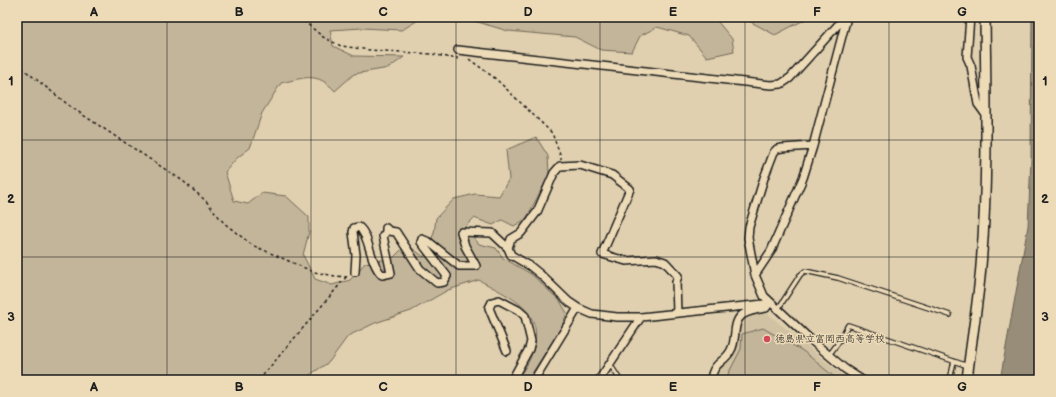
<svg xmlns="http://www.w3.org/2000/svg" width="1056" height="397" font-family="'Balsamiq Sans','Klee One',sans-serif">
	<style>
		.built { fill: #d1c2a3 }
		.green { fill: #c3b599; stroke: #70685a }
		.water { fill: #978d78; stroke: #666053 }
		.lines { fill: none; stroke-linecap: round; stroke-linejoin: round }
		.service-casing { stroke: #1c1c1c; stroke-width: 6 }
		.minor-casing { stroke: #1c1c1c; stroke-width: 10 }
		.tertiary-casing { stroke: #1c1c1c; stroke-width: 12 }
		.path { stroke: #1c1c1c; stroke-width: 1.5; stroke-dasharray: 3 3; stroke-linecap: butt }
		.service { stroke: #eddbb8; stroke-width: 3.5 }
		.minor { stroke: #eddbb8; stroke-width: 7 }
		.tertiary { stroke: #eddbb8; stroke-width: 9 }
		.grid { fill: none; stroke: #1c1c1c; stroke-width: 1; stroke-opacity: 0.55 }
		.poi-dot { fill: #d1495b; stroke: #eddbb8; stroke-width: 1.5 }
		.labels { text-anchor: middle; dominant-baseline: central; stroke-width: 3; stroke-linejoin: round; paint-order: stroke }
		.poi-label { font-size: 10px; fill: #1c1c1c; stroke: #eddbb8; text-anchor: start }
		.neatline { fill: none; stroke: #1c1c1c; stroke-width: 1.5 }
		.grid-label { font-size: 13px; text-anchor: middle; font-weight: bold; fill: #1c1c1c }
	</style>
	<rect width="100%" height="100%" fill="#e0d0af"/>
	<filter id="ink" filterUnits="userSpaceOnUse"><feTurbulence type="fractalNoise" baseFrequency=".025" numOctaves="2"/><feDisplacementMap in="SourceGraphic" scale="8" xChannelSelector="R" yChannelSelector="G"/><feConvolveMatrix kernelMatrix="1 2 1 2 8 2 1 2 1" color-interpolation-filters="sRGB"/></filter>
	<g filter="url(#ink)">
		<path class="built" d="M 767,313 L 846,378 L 848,380 L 716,380 L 717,376 L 723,364 L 733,355 L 736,347 L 737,330 L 744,318 Z"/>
		<path class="green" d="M 17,17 L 423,17 L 402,30 L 362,28 L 330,30 L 333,46 L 354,56 L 404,57 L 389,68 L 354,74 L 335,91 C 317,71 304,78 281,83 L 262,113 L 250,148 L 237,158 L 225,172 L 234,201 L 248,204 L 262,193 L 286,196 L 309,217 L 309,232 L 303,255 L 315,279 L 332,285 L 350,280 L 365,263 L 393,258 L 404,247 L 412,248 L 424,257 L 434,233 L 436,218 L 454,199 L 475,194 L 499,196 L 509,179 L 506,150 L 536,137 L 548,156 L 549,175 L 526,219 L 514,226 L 502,220 L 493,225 L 474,218 L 465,227 L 479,244 L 496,248 L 503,258 L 531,274 L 560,301 L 567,313 L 562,326 L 528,380 L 516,380 C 521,373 528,365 531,356 C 549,311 511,298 479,280 L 448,290 L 411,311 L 375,323 L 348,336 L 329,362 L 302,380 L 17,380 Z
			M 461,17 L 721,17 L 718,22 L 732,39 L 734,51 L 707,57 L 689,36 L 657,27 L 640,36 L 632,52 L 601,50 L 575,37 L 508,31 Z
			M 747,17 L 806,17 L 806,19 L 775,35 L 751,22 Z
			M 763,328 L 803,351 L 838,380 L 725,380 L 741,349 L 742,334 Z"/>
		<path class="water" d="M 1032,17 L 1039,17 L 1039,380 L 1000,380 L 1028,226 L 1031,160 Z"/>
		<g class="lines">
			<g class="service-casing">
				<path id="service" d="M 778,309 L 800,275 L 805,271 L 838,278 L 950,315
					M 829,355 L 838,343 L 848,325 L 968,366
					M 610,364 L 620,380
					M 950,380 L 954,361"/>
			</g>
			<g class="minor-casing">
				<path id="minor" d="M 970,17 L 967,57 L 971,66 L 978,104 L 986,115
					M 458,50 L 771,85 L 781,84 L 790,78 L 845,17
					M 813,146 L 782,148 L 777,149 L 774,152 L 764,178 L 749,227 L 748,238 L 755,275 L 764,296 L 811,340 L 845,369 L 862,380
					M 508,248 L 511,239 L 521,233 L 537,212 L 554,173 L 560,166 L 580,165 L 612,175 L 630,189 L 602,254 L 626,261 L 656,259 L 665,262 L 678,276 L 676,282 L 677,313
					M 355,272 L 356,255 L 353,232 L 354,228 L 359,227 C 370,236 369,262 382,275 L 391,273 L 383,236 L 386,232 L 386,228 L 389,231 L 396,232 L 420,269 L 437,283 L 444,282 L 447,276 L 421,242 L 422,239 L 429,242 L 459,266 L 476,266 L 465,246 L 461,232 L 492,233 L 508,248 L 511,255 L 530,266 L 541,275 L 569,302 L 578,308 L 592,314 L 617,317 L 641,317 L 764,304 L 768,304
					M 755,275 L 771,251 L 803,178 L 813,146 L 847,17
					M 507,351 L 489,308 L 492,302 L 499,300 L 518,310 L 525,316 L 531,341 L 529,349 L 512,380
					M 534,380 L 578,308
					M 599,380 L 641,317
					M 711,380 C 713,361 725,363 731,350 C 737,340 732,323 742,315 C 748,311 759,309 766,308 L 768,305"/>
			</g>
			<g class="tertiary-casing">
				<path id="tertiary" d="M 967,380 C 971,342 978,304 981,266 C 988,183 986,100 985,17"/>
			</g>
			<path class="path" d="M 299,17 L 323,37 L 341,46 L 370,50 L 432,54 L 457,59 L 457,57
				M 469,59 L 496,79 L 552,133 L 561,157 L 561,160
				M 17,64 L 71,107 L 183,181 L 206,201 L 224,223 L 252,245 L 314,272 L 335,276 L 346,277 L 350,275
				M 259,380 L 347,276"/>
			<use href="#service" class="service"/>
			<use href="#minor" class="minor"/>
			<use href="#tertiary" class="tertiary"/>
		</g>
	</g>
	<path class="grid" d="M 167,17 L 167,380M 311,17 L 311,380M 456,17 L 456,380M 600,17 L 600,380M 745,17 L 745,380M 889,17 L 889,380M 17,140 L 1039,140M 17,257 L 1039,257"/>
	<circle class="poi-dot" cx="767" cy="339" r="4"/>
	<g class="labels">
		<g class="poi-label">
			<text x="775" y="339">徳島県立富岡西高等学校</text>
		</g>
	</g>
	<rect width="1056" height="397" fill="none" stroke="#eddbb8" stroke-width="44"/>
	<rect x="22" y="22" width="1012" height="353" class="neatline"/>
	<g class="grid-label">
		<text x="94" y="16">A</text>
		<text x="239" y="16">B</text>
		<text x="383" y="16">C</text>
		<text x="528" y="16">D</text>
		<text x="673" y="16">E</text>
		<text x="817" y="16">F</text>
		<text x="962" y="16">G</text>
		<text x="11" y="85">1</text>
		<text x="1045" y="85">1</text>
		<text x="11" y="203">2</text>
		<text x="1045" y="203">2</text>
		<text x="11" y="321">3</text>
		<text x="1045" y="321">3</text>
		<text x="94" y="391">A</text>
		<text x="239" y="391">B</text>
		<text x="383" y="391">C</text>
		<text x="528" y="391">D</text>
		<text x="673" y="391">E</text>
		<text x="817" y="391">F</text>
		<text x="962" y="391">G</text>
	</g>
</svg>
